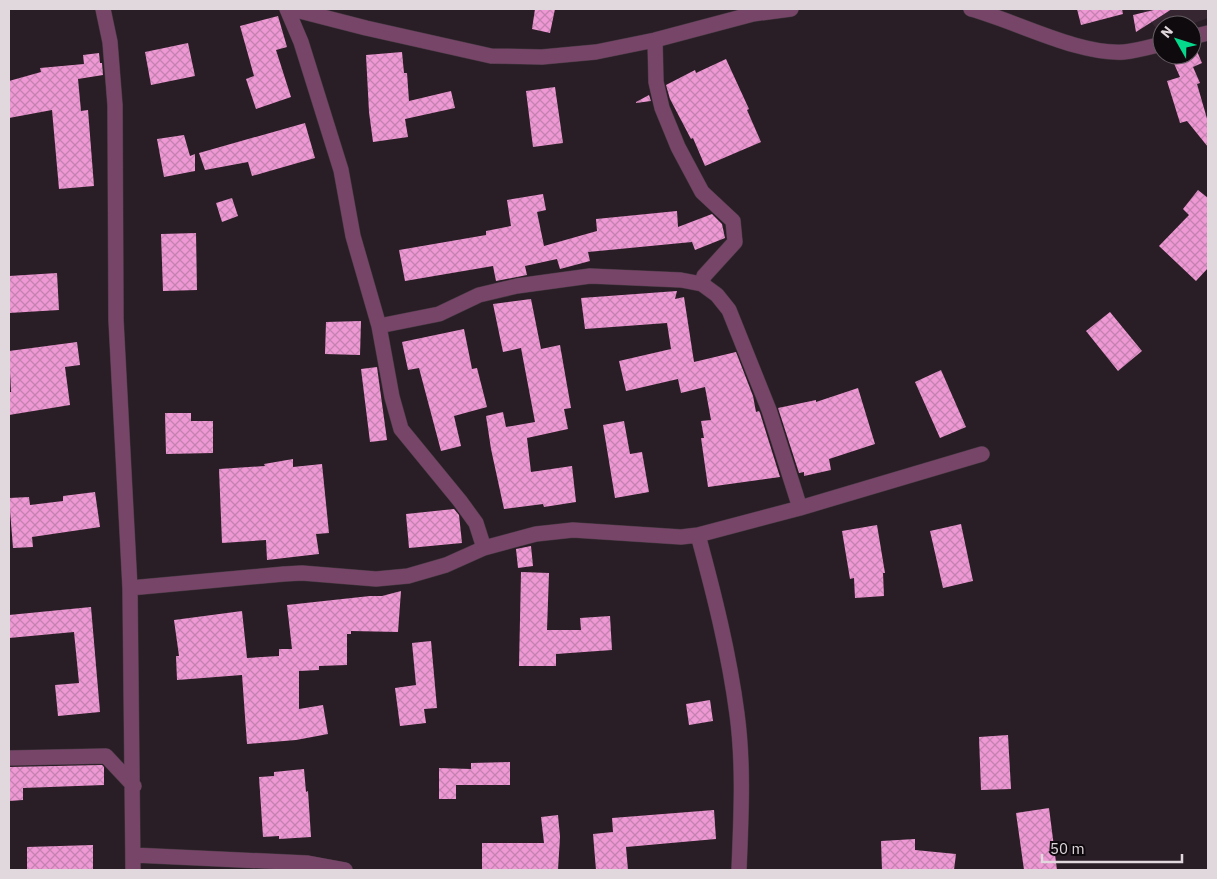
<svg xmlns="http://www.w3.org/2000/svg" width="1217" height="879" font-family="'IBM Plex Sans',sans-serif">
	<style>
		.built { fill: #362632 }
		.building { fill: url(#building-cross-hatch) }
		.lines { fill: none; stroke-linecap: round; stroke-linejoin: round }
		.minor-casing { stroke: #443840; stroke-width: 16 }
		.minor { stroke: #774568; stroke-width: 15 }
	</style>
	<defs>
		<pattern id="building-cross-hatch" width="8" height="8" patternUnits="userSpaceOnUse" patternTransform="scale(1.25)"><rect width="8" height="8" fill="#ee98d4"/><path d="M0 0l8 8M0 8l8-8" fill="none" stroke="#c482b0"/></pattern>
	</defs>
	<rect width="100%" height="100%" fill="#2a1e26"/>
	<path class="built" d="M 1142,9 L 1208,9 L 1208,18 L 1189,25 L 1162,25 L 1161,35 Z"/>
	<path class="building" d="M 535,9 L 555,9 L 550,33 L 532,29 Z
		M 1077,9 L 1122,9 L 1123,14 L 1081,25 Z
		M 1158,9 L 1172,9 L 1136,32 L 1133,15 Z
		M 278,16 L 287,47 L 276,50 L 291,97 L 256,109 L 246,79 L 254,76 L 240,26 Z
		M 188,43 L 195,76 L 151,85 L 145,52 Z
		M 1196,49 L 1202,63 L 1193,67 L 1200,83 L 1197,84 L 1208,122 L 1208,147 L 1187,121 L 1180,123 L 1167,81 L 1180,77 L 1172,59 L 1182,55 L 1192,55 L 1192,51 Z
		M 402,52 L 404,73 L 407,73 L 409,101 L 451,91 L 455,108 L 405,119 L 408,137 L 373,142 L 369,112 L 366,55 Z
		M 99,53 L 100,63 L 102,63 L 103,75 L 78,79 L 81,111 L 88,110 L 94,186 L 59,189 L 52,110 L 9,118 L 9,81 L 41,72 L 40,68 L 84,64 L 83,55 Z
		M 726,59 L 749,109 L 747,110 L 761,142 L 705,166 L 693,138 L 691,139 L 670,99 L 666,85 L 695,70 L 696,73 Z
		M 555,87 L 563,143 L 533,147 L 526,91 Z
		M 649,95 L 651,101 L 636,103 L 636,102 Z
		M 305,123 L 315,158 L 252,176 L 248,162 L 205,170 L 199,153 Z
		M 184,135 L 190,156 L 195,154 L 195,171 L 164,177 L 157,139 Z
		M 1198,190 L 1208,198 L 1208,268 L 1196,281 L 1159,246 L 1189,215 L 1183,209 Z
		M 543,194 L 546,210 L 537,212 L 544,246 L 597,231 L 596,219 L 677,211 L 678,227 L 712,214 L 722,224 L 725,238 L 695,250 L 692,242 L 588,252 L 590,261 L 560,269 L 557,259 L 525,266 L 527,275 L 496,281 L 493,266 L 405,281 L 399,250 L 486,235 L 486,231 L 511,226 L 507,200 Z
		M 232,198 L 238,216 L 222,222 L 216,203 Z
		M 196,233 L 197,290 L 163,291 L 161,234 Z
		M 57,273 L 59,310 L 9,313 L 9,276 Z
		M 677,291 L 675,299 L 684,297 L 694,362 L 736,352 L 753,396 L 756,412 L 759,411 L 760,413 L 780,477 L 708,487 L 701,438 L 704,438 L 701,421 L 711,420 L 705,387 L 681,393 L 678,379 L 626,391 L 619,361 L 671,349 L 667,323 L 585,329 L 581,298 Z
		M 531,299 L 541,349 L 560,345 L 571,408 L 564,409 L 568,429 L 527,438 L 531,472 L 572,466 L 576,502 L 544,507 L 543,504 L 504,509 L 491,449 L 486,416 L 503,412 L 506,427 L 535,422 L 521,348 L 503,352 L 493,304 Z
		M 1110,312 L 1142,351 L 1118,371 L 1086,331 Z
		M 361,321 L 360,355 L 325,354 L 326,322 Z
		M 464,329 L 472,369 L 477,368 L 487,407 L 454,416 L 461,446 L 441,451 L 419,368 L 408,370 L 402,342 Z
		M 77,342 L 80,365 L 65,367 L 70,405 L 9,415 L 9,392 L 11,392 L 9,351 Z
		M 377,367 L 387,440 L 370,442 L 361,369 Z
		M 941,370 L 966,427 L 940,438 L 915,382 Z
		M 858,388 L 875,444 L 829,459 L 831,470 L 804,476 L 804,472 L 799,473 L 778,408 L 816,400 L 816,402 Z
		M 165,413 L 191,413 L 191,421 L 213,421 L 213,453 L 166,454 Z
		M 624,421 L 630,454 L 642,452 L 649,492 L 615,498 L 603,425 Z
		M 293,459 L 293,467 L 322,464 L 329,533 L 316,534 L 319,554 L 267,560 L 266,540 L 222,543 L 219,469 L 265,466 L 264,464 Z
		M 95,492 L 100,527 L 32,537 L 33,547 L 13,548 L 9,498 L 29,497 L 30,505 L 63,501 L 63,496 Z
		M 454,509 L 459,515 L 462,543 L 409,548 L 406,514 Z
		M 961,524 L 973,581 L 943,588 L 930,531 Z
		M 877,525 L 885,573 L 883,573 L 884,596 L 855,598 L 854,578 L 850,579 L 842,531 Z
		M 531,546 L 533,566 L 518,568 L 516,549 Z
		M 521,572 L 549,573 L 547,630 L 581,630 L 580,618 L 610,616 L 612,650 L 556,654 L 556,666 L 519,666 Z
		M 401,591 L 398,632 L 351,631 L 351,634 L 347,634 L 347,665 L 319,666 L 319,670 L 299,671 L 299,709 L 323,705 L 328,734 L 296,740 L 247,744 L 242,675 L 177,680 L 176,656 L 179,656 L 174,620 L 242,611 L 247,658 L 279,656 L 279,649 L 292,649 L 287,605 L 370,596 L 382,596 Z
		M 91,607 L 100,712 L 58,716 L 55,685 L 79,683 L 74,632 L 9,638 L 9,615 Z
		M 431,641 L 437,708 L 424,709 L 426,723 L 400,726 L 395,688 L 416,685 L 412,643 Z
		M 710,700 L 713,721 L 689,725 L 686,704 Z
		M 1008,735 L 1011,789 L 981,790 L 979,737 Z
		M 510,762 L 510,785 L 456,785 L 456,799 L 439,799 L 439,768 L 471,769 L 471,763 Z
		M 102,765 L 104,767 L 104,785 L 23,788 L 23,800 L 9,801 L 9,767 Z
		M 304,769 L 306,792 L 308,791 L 311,837 L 279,839 L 279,836 L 263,837 L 259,777 L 274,776 L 274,772 Z
		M 1049,808 L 1057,870 L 1024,870 L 1016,813 Z
		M 714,810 L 716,839 L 626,847 L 628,870 L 596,870 L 593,834 L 613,832 L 612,818 Z
		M 558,815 L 560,837 L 558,870 L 482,870 L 482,843 L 544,843 L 541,817 Z
		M 915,839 L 915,850 L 956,854 L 954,870 L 882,870 L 881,841 Z
		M 93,845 L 93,870 L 27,870 L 27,847 Z"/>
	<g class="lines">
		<g class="minor-casing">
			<path id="minor" d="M 103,9 L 110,42 L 115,105 L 116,320 L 130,588 L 133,870
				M 287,9 L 301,42 L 341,170 L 353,236 L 379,326 L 392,397 L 401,429 L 460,501 L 476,523 L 484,548
				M 292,9 L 366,28 L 491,56 L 542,57 L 596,52 L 655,40 L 753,14 L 791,9
				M 971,9 C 1016,21 1078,55 1124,52 C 1136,51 1150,47 1162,44
				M 1192,37 L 1208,33
				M 655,40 L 656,82 L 662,108 L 678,147 L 702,192 L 733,221 L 735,242 L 704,276 L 702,284
				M 379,326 L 439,314 L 479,295 L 517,286 L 590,276 L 681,280 L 702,284 L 717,295 L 729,310 L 769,410 L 800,508
				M 698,535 C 714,594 729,653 737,714 C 744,766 741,818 739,870
				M 130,588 L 284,574 L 302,573 L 376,579 L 408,576 L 446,565 L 484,548 L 536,534 L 573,530 L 681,537 L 698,535 L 800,508 L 982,454
				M 9,758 L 106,756 L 134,786
				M 133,855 L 307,863 L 345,870"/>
		</g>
		<use href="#minor" class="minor"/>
	</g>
	<rect width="1217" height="879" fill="none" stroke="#e1d8de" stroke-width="20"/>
	<g transform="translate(1177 40) rotate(309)"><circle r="24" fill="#0f0a0e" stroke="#635c61"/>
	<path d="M0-4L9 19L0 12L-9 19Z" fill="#05d98b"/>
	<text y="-8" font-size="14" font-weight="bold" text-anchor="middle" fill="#e1d8de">N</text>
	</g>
	<path d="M1042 854v8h140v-8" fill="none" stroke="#e1d8de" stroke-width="2.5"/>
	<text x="1050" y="854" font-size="15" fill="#e1d8de" stroke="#0f0a0e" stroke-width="4" paint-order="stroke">50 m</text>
</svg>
